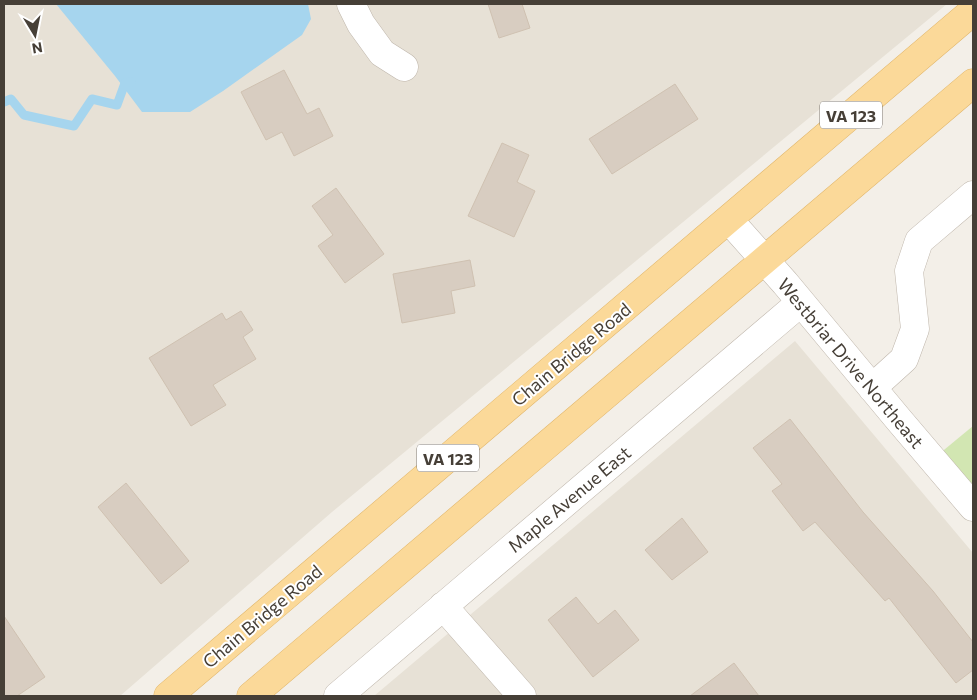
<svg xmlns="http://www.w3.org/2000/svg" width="977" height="700" font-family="Commissioner,sans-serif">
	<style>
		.residential { fill: #e7e1d6 }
		.green { fill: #d2e6b2 }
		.water { fill: #a6d5ee }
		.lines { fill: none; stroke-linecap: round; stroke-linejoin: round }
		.stream { stroke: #a6d5ee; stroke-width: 9 }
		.building { fill: #d8cdc1; stroke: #cfc1b1 }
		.minor-casing { stroke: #bfb6ab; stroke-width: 29 }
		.major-casing { stroke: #e0b569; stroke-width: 29 }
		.minor { stroke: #fff; stroke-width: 28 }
		.major { stroke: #fbd999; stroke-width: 28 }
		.labels { text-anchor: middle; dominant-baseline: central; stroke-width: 4; stroke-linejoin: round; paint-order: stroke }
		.shield { fill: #fff; stroke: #7e7973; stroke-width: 1 }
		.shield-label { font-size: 16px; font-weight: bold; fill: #463f37 }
		.street-label { font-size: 18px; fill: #463f37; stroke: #fff }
	</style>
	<rect width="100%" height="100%" fill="#f3efe8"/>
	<path class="residential" d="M 4,4 L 947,4 L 332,512 L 120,696 L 4,696 Z
		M 795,341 L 973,553 L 973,696 L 374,696 Z"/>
	<path class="green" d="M 973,426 L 973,507 L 933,459 Z"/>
	<path class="water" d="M 56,4 L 308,4 L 311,19 L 302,35 L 223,91 L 190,112 L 142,112 L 115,76 Z"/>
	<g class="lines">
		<path class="stream" d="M 4,102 L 11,99 L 24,115 L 74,126 L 92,99 L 117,105 L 125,83 L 131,82"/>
	</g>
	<path class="building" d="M 488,4 L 522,4 L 530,28 L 499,38 Z
		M 284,70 L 307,114 L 319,108 L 333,136 L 294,156 L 282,132 L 266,140 L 241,92 Z
		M 675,84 L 698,119 L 612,174 L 589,139 Z
		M 502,143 L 529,155 L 517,182 L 535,191 L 514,237 L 468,216 Z
		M 336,188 L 384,254 L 345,283 L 318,246 L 333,235 L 312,206 Z
		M 470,260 L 475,286 L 451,291 L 455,313 L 402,323 L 393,274 Z
		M 241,311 L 253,330 L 243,337 L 256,359 L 213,385 L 226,405 L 191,426 L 149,358 L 222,313 L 226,320 Z
		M 790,419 L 863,512 L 933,591 L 973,642 L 973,670 L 956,683 L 889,598 L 885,601 L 815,522 L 803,531 L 772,491 L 782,484 L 753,448 Z
		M 126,483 L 189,561 L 161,584 L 98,507 Z
		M 682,518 L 708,552 L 672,580 L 645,550 Z
		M 576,597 L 598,624 L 615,610 L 639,640 L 593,677 L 548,620 Z
		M 4,616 L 45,677 L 17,696 L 4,696 Z
		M 734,663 L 759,696 L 690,696 Z"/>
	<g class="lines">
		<g class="minor-casing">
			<path id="minor" d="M 351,4 L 361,24 L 382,53 L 404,67
				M 729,220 L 785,283 L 899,420 L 973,507
				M 872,388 L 904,359 L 915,329 L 909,271 L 919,241 L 973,195
				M 443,606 L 522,696
				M 338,696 L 800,303"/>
		</g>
		<g class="major-casing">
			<path id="major" d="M 168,696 L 973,11
				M 251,696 L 973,83"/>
		</g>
		<use href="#minor" class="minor"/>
		<use href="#major" class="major"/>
	</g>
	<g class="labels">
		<g class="shield">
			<rect x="820" y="101.5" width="62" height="27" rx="4"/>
			<rect x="417" y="444.5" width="62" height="27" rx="4"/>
		</g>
		<g class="shield-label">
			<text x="851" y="115">VA 123</text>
			<text x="448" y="458">VA 123</text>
		</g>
		<g class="street-label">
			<text transform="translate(571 354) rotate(-40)">Chain Bridge Road</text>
			<text transform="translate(851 363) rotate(50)">Westbriar Drive Northeast</text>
			<text transform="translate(569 499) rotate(-40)">Maple Avenue East</text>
			<text transform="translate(262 616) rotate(-40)">Chain Bridge Road</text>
		</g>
	</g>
	<rect width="977" height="700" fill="none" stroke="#463f37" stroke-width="10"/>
	<g transform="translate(35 35) rotate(170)" stroke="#ffffff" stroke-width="4" paint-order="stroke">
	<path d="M0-4L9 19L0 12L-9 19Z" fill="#463f37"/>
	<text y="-8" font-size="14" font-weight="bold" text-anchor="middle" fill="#463f37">N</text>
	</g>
</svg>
